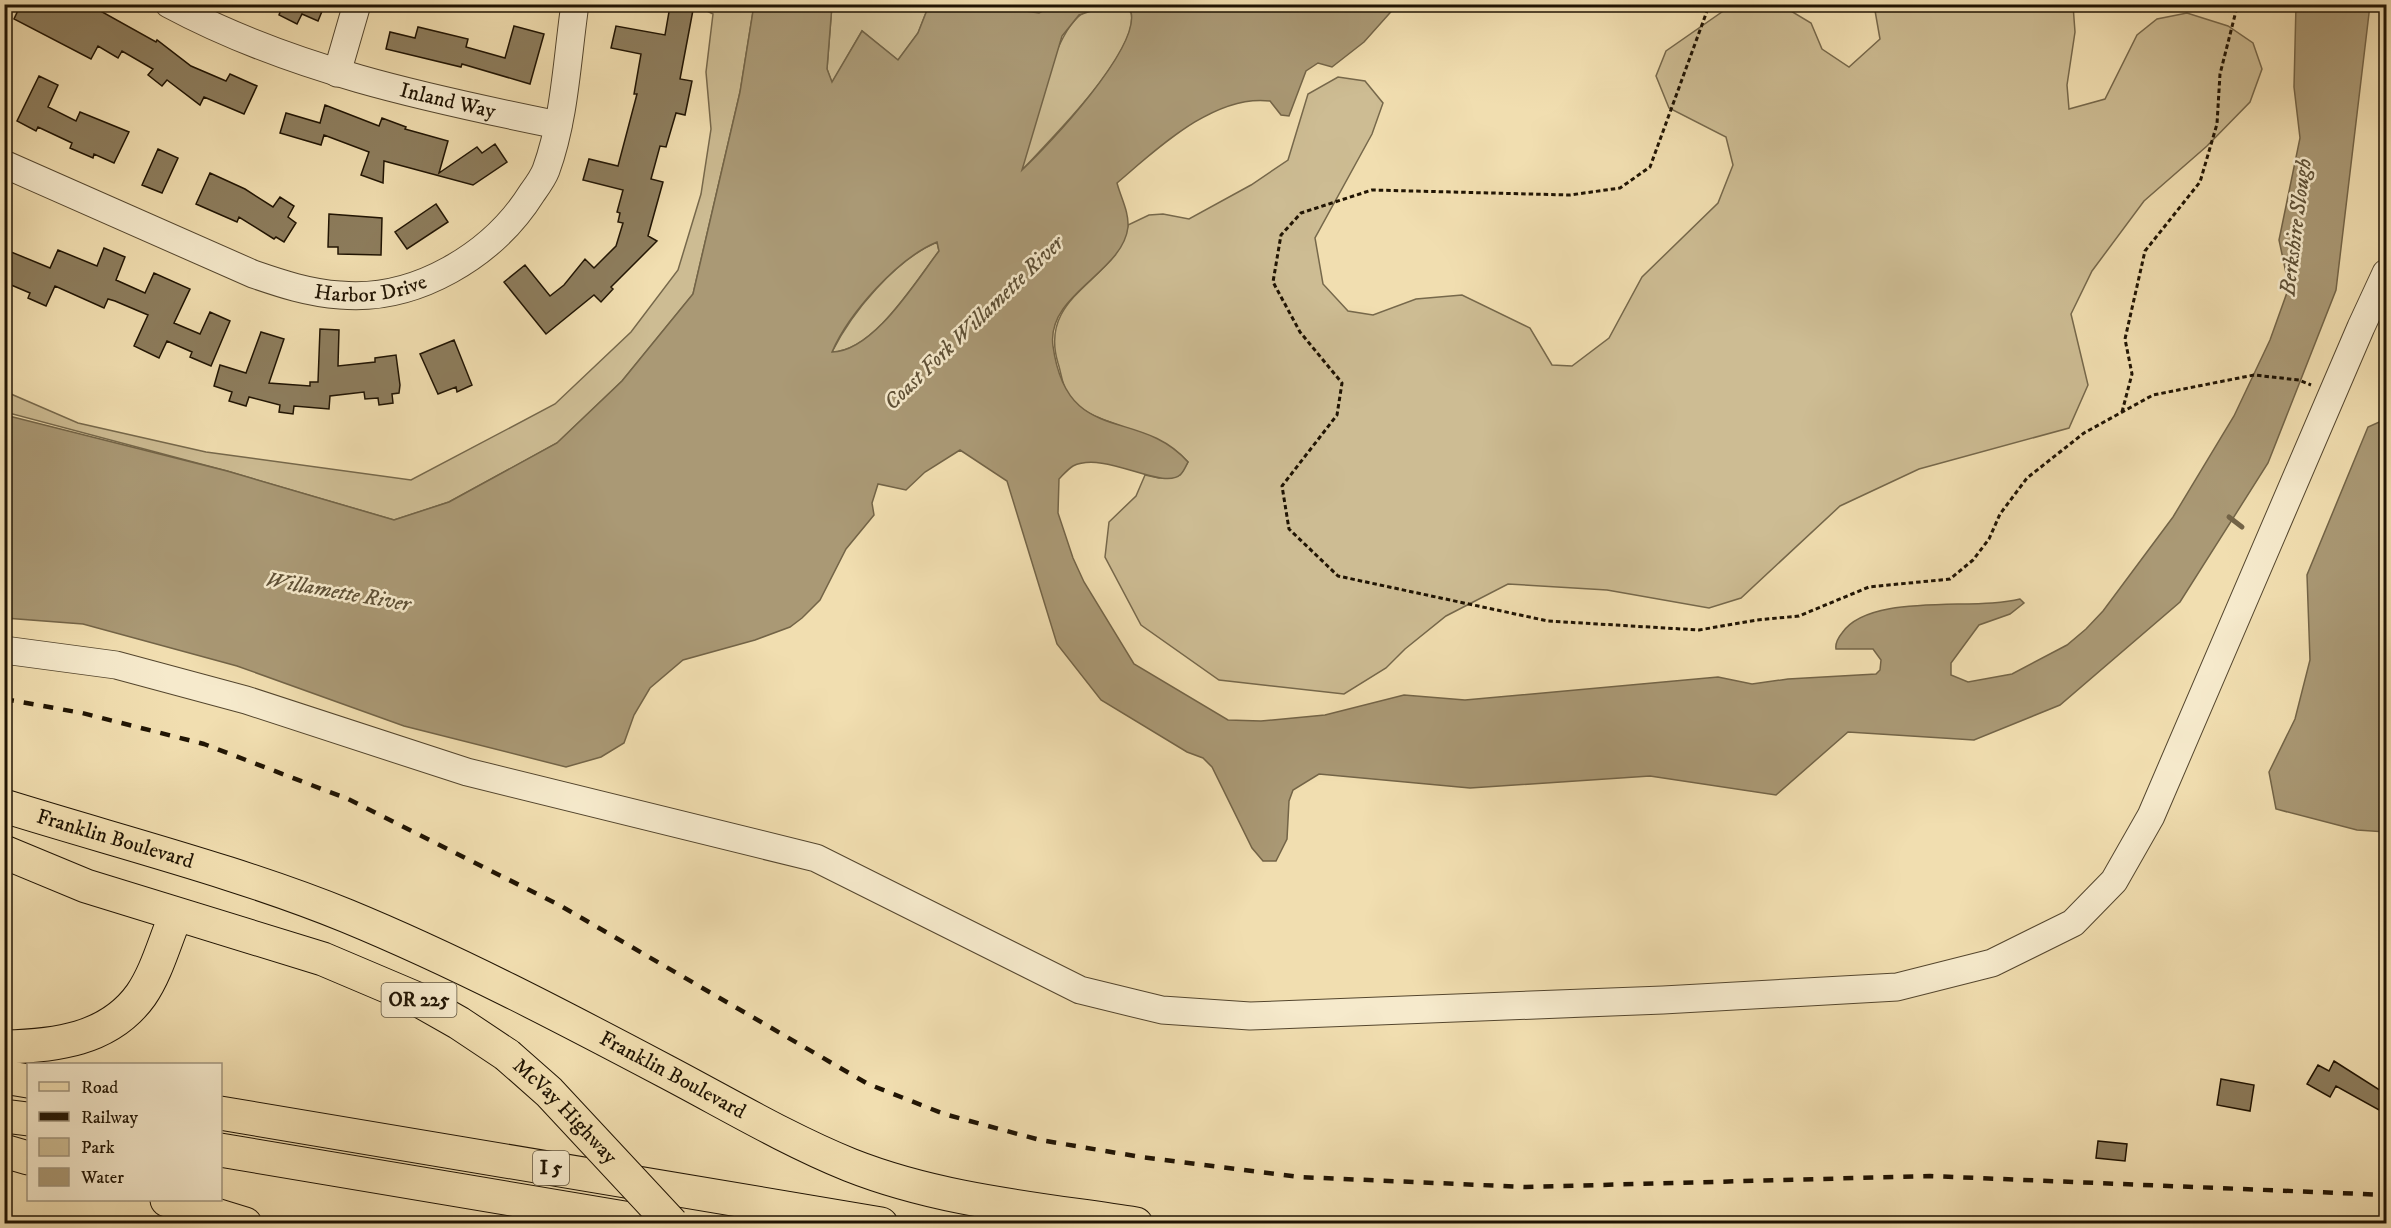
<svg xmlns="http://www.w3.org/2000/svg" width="2391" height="1228" font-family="'IM FELL DW Pica',serif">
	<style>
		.green { fill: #cdbc93; stroke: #76684b; stroke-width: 1.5 }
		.water { fill: #aa9975; stroke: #736447; stroke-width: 1.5; fill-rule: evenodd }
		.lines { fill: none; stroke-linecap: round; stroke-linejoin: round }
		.stream { stroke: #736447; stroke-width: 5 }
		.building { fill: #8d7d5d; stroke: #201403; stroke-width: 1.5 }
		.minor-casing { stroke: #54462e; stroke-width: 29 }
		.major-casing { stroke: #201403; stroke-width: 35 }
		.highway-casing { stroke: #201403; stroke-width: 35 }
		.path { stroke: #201403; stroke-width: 3; stroke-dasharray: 4.5 3; stroke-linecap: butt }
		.minor { stroke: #f6eacc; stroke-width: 27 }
		.major { stroke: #f1deb0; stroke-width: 33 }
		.highway { stroke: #f1deb0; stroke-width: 33 }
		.rail { stroke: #201403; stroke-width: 4.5; stroke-dasharray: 10 10; stroke-linecap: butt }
		.major-bridge-casing { stroke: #201403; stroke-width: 35; stroke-linecap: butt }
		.major-bridge { stroke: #f1deb0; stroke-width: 33 }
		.labels { text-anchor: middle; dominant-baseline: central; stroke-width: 5; stroke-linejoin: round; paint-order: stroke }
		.shield { fill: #f6eacc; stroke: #60543f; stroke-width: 1.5 }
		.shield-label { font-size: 20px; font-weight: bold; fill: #201403 }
		.street-label { font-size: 21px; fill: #201403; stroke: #f6eacc }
		.water-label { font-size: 22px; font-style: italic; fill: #5e5036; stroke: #f6eacc }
	</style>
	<rect width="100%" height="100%" fill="#f1deb0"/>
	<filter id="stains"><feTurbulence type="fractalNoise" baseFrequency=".00333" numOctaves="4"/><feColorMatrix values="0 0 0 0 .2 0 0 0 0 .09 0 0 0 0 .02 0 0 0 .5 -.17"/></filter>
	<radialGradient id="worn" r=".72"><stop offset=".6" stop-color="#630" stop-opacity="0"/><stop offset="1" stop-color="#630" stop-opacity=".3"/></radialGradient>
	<path class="green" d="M 695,5 L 754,5 L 740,92 L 693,294 L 622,381 L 557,443 L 449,502 L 394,520 L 227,471 L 5,412 L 4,391 L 78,423 L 206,452 L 411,480 L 555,404 L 631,332 L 678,270 L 701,194 L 711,129 L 706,72 L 713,14 Z
		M 832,5 L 929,5 L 918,33 L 898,60 L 862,31 L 832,83 L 827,69 Z
		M 1026,5 L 1056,5 L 1039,13 L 1026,11 Z
		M 1117,5 L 1131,12 C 1141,51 1048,142 1021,171 C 1032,133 1050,42 1078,17 C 1087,9 1106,6 1117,5 Z
		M 1732,5 L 1781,5 L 1811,23 L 1822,49 L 1849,67 L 1880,39 L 1874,5 L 2073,5 L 2075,32 L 2067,85 L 2069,109 L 2105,99 L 2137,35 L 2157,19 L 2187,13 L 2228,26 L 2253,43 L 2262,69 L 2250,102 L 2207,146 L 2144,201 L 2092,271 L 2071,314 L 2088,385 L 2069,428 L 1919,469 L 1840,506 L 1741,598 L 1709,608 L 1607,590 L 1508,584 L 1446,616 L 1405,649 L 1386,668 L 1344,694 L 1219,680 L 1141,625 L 1105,557 L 1109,522 L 1136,496 L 1145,475 L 1159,478 L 1180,475 L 1188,462 C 1158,427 1083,426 1067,393 C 1062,384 1061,372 1058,363 C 1037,293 1118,282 1128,225 L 1149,215 L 1163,214 L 1189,219 L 1251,185 L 1288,160 L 1308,94 L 1338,77 L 1365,81 L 1383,103 L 1372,134 L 1315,238 L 1323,284 L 1348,311 L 1373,315 L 1416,299 L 1462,295 L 1530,328 L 1552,365 L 1572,366 L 1609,338 L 1642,277 L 1718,203 L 1733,165 L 1726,137 L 1669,108 L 1656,76 L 1666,51 Z
		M 937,242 L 939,251 C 915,282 874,351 832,352 C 852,312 895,260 937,242 Z"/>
	<path class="water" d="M 1056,4 L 1397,5 L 1364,42 L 1332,67 L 1318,63 L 1306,71 L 1289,116 L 1281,115 L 1270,101 C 1214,94 1157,149 1117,183 C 1121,198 1129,212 1128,227 C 1123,273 1046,294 1053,346 C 1067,448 1139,406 1188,462 C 1186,466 1184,471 1181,474 C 1164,492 1105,450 1073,466 C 1068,469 1063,475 1059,479 L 1058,513 L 1073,558 L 1084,582 L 1134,664 L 1228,720 L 1261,721 L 1325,715 L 1404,695 L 1465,700 L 1718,677 L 1752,684 L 1788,679 L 1876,674 L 1880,670 L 1881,660 L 1873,649 L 1836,649 C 1835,643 1838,638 1842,633 C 1870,592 1975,611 2020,599 L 2024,603 L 2010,614 L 1979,625 L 1951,663 L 1951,675 L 1968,682 L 2012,674 L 2067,645 L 2086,629 L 2103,611 L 2173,517 L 2234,416 L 2270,340 L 2289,287 L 2279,240 L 2300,138 L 2294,87 L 2296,5 L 2370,5 L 2336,290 L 2268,463 L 2180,602 L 2060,705 L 1974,740 L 1848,732 L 1776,795 L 1650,776 L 1470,788 L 1319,774 L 1293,790 L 1289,801 L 1287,839 L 1276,861 L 1263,861 L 1252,848 L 1212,767 L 1203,758 L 1187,752 L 1101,700 L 1057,644 L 1007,481 L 960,450 L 925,472 L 906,490 L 878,484 L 872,503 L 874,515 L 846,549 L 820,600 L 802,618 L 790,627 L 755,640 L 683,660 L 650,688 L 634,715 L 624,743 L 601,757 L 566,767 L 404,726 L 237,666 L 83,624 L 5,618 L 5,415 L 227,471 L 394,520 L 449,502 L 557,443 L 622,381 L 693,294 L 740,92 L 754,5 L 832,5 L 827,69 L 832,82 L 862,31 L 898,60 L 918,33 L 929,5 L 1026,5 L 1026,11 L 1039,13 ZM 1117,5 L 1131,12 C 1140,48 1049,145 1022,170 L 1062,36 L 1079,15 L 1106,6 ZM 937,242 L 939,251 C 916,281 873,352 832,352 C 849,313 898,258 937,242 Z
		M 2386,419 L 2386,832 L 2357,830 L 2276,809 L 2269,772 L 2295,719 L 2310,660 L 2307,575 L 2368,427 Z"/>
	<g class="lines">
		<path class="stream" d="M 2229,517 L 2242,527"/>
	</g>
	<path class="building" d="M 21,4 L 88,4 L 156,42 L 157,40 L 191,66 L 226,81 L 230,74 L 257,86 L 244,114 L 204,97 L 200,105 L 167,80 L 162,86 L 148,75 L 153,69 L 122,51 L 118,58 L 98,46 L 91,59 L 14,19 Z
		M 283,4 L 325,4 L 318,21 L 302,14 L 297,24 L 279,15 Z
		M 670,6 L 693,10 L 680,79 L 692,81 L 685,115 L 676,113 L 666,147 L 660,146 L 651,179 L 663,182 L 648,236 L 657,241 L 611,287 L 613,289 L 601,302 L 594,295 L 546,334 L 504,282 L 525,265 L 550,296 L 564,285 L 585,259 L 594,268 L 616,246 L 623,223 L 618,222 L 620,213 L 617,212 L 623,190 L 583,180 L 589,159 L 618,166 L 637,94 L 634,94 L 641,54 L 611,48 L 616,26 L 665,35 Z
		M 514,26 L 544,34 L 530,84 L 462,64 L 461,67 L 386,49 L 390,32 L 415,38 L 418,27 L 468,39 L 466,47 L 505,58 Z
		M 39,76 L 58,85 L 48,107 L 76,121 L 80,112 L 129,132 L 114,163 L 94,154 L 93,158 L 70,148 L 72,143 L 38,127 L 36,131 L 17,121 Z
		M 325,105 L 379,126 L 382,118 L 406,127 L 405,129 L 448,141 L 439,173 L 477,147 L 482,153 L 495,144 L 507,162 L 473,185 L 384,161 L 383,183 L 361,175 L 369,152 L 324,135 L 321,145 L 280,133 L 286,113 L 320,123 Z
		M 158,149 L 178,158 L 162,193 L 142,185 Z
		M 210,173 L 245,189 L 273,207 L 280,197 L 294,206 L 288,217 L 296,223 L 284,242 L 276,237 L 274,239 L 239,217 L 237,222 L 196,204 Z
		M 436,204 L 448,222 L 407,249 L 395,232 Z
		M 329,214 L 382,218 L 381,255 L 338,254 L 338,247 L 328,247 Z
		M 104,248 L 125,257 L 116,280 L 145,293 L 154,273 L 190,289 L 174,323 L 200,334 L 210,312 L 230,321 L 211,366 L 190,357 L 192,352 L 167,341 L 159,358 L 134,346 L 148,315 L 115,301 L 108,299 L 104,308 L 55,286 L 46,306 L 28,298 L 30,293 L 4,282 L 4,249 L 50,268 L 58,250 L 97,266 Z
		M 320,329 L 339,330 L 338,366 L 375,362 L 375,358 L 396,355 L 400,385 L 399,393 L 392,394 L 393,403 L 379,405 L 378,398 L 365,399 L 364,392 L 330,396 L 329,409 L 294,406 L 293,414 L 279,412 L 280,405 L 249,397 L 246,406 L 229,401 L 232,392 L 214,386 L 220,365 L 246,373 L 261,332 L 284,339 L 269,383 L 310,386 L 310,382 L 318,382 Z
		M 454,340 L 472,385 L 457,392 L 456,387 L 438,394 L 420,354 Z
		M 2334,1061 L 2386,1094 L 2379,1110 L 2336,1086 L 2330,1097 L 2307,1084 L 2318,1065 L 2329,1071 Z
		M 2221,1079 L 2254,1085 L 2250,1111 L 2217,1105 Z
		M 2098,1141 L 2127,1144 L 2125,1161 L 2096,1158 Z"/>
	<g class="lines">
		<g class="minor-casing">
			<g id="minor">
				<path id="s1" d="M 169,4 C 290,69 425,98 558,125"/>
				<path d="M 337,73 L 357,4"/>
				<path id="s2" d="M 4,164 L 253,274 C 282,284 309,293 340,295 C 416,302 493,255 532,193 C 537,186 543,178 546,170 C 565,118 567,59 575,4"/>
				<path d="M 4,650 L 116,665 L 246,700 L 467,772 L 816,858 L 1080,990 L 1162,1010 L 1250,1016 L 1663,1000 L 1897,987 L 1992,963 L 2073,923 L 2114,881 L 2151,816 L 2361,327 L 2386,273"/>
			</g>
		</g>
		<g class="major-casing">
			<g id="major">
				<path id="s3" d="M 4,806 C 116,841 239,872 347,916 C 456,961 561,1016 665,1071 C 726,1103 786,1139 850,1165 C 941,1201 1040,1209 1136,1224"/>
				<path d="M 4,852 L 86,886 L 323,959 L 415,998 L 459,1023 L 507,1055"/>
			</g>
		</g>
		<g class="highway-casing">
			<path id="highway" d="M 4,1047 C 54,1046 109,1040 141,995 C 157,972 165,940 176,915
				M 4,1077 L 28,1081
				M 220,1113 L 881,1224
				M 4,1116 L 28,1119
				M 220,1150 L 660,1224
				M 4,1151 L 28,1158
				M 167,1200 L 245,1224"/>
		</g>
		<path class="path" d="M 1723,4 L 1707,11 L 1650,167 L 1620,188 L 1570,195 L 1372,190 L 1301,213 L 1281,235 L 1273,282 L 1300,332 L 1342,383 L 1337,415 L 1282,486 L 1289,529 L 1338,576 L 1548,621 L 1699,630 L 1757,620 L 1799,616 L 1869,587 L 1950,579 L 1973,560 L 1989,539 L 2000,514 L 2027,478 L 2084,433 L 2153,395 L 2254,375 L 2299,380 L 2311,385
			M 2122,412 L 2132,374 L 2125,339 L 2145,251 L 2200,182 L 2217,124 L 2220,74 L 2236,11 L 2234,4"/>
		<use href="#minor" class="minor"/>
		<use href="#major" class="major"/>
		<use href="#highway" class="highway"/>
		<path class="rail" d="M 4,699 L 82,713 L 204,744 L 348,799 L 561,906 L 868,1084 L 944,1114 L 1040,1140 L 1141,1157 L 1299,1177 L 1526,1187 L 1930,1176 L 2386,1195"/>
		<g class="major-bridge-casing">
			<g id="major-bridge">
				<path id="s4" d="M 507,1055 L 549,1092 L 672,1224"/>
			</g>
		</g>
		<use href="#major-bridge" class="major-bridge"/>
	</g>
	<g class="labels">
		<g class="shield">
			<rect x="381.5" y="983" width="75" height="34" rx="4.5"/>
			<rect x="533" y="1151" width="36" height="34" rx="4.5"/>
		</g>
		<g class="shield-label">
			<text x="419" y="1000">OR 225</text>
			<text x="551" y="1168">I 5</text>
		</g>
		<g class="street-label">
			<text stroke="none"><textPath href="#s1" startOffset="296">Inland Way</textPath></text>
			<text stroke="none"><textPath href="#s2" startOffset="393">Harbor Drive</textPath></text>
			<text stroke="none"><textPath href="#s3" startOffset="116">Franklin Boulevard</textPath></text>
			<text stroke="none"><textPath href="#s3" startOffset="723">Franklin Boulevard</textPath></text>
			<text stroke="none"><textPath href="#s4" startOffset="81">McVay Highway</textPath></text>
		</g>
		<g class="water-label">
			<text transform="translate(2296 227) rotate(-83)">Berkshire Slough</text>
			<text transform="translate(974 323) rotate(-44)">Coast Fork Willamette River</text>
			<text transform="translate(338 592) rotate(10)">Willamette River</text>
		</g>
	</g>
	<rect width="2391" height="1228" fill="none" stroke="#f1deb0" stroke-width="24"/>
	<rect x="6" y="6" width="2379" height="1216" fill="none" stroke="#201403" stroke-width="3"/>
	<rect x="12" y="12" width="2367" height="1204" fill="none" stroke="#201403" stroke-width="1.5"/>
	<rect x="27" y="1063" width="195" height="138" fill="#f6eacc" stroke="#a0947c" stroke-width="1.5"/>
	<rect x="39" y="1082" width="30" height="9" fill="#f1deb0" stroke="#a0947c" stroke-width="1.5"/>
	<text x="81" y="1093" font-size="18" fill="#201403">Road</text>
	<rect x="39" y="1112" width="30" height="9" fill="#201403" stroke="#a0947c" stroke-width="1.5"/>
	<text x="81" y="1123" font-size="18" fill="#201403">Railway</text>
	<rect x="39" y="1138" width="30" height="18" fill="#cdbc93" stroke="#a0947c" stroke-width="1.5"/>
	<text x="81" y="1153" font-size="18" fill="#201403">Park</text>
	<rect x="39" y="1168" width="30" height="18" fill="#aa9975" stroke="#a0947c" stroke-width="1.5"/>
	<text x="81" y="1183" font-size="18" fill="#201403">Water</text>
	<rect width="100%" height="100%" filter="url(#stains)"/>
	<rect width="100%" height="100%" fill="url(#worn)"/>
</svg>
